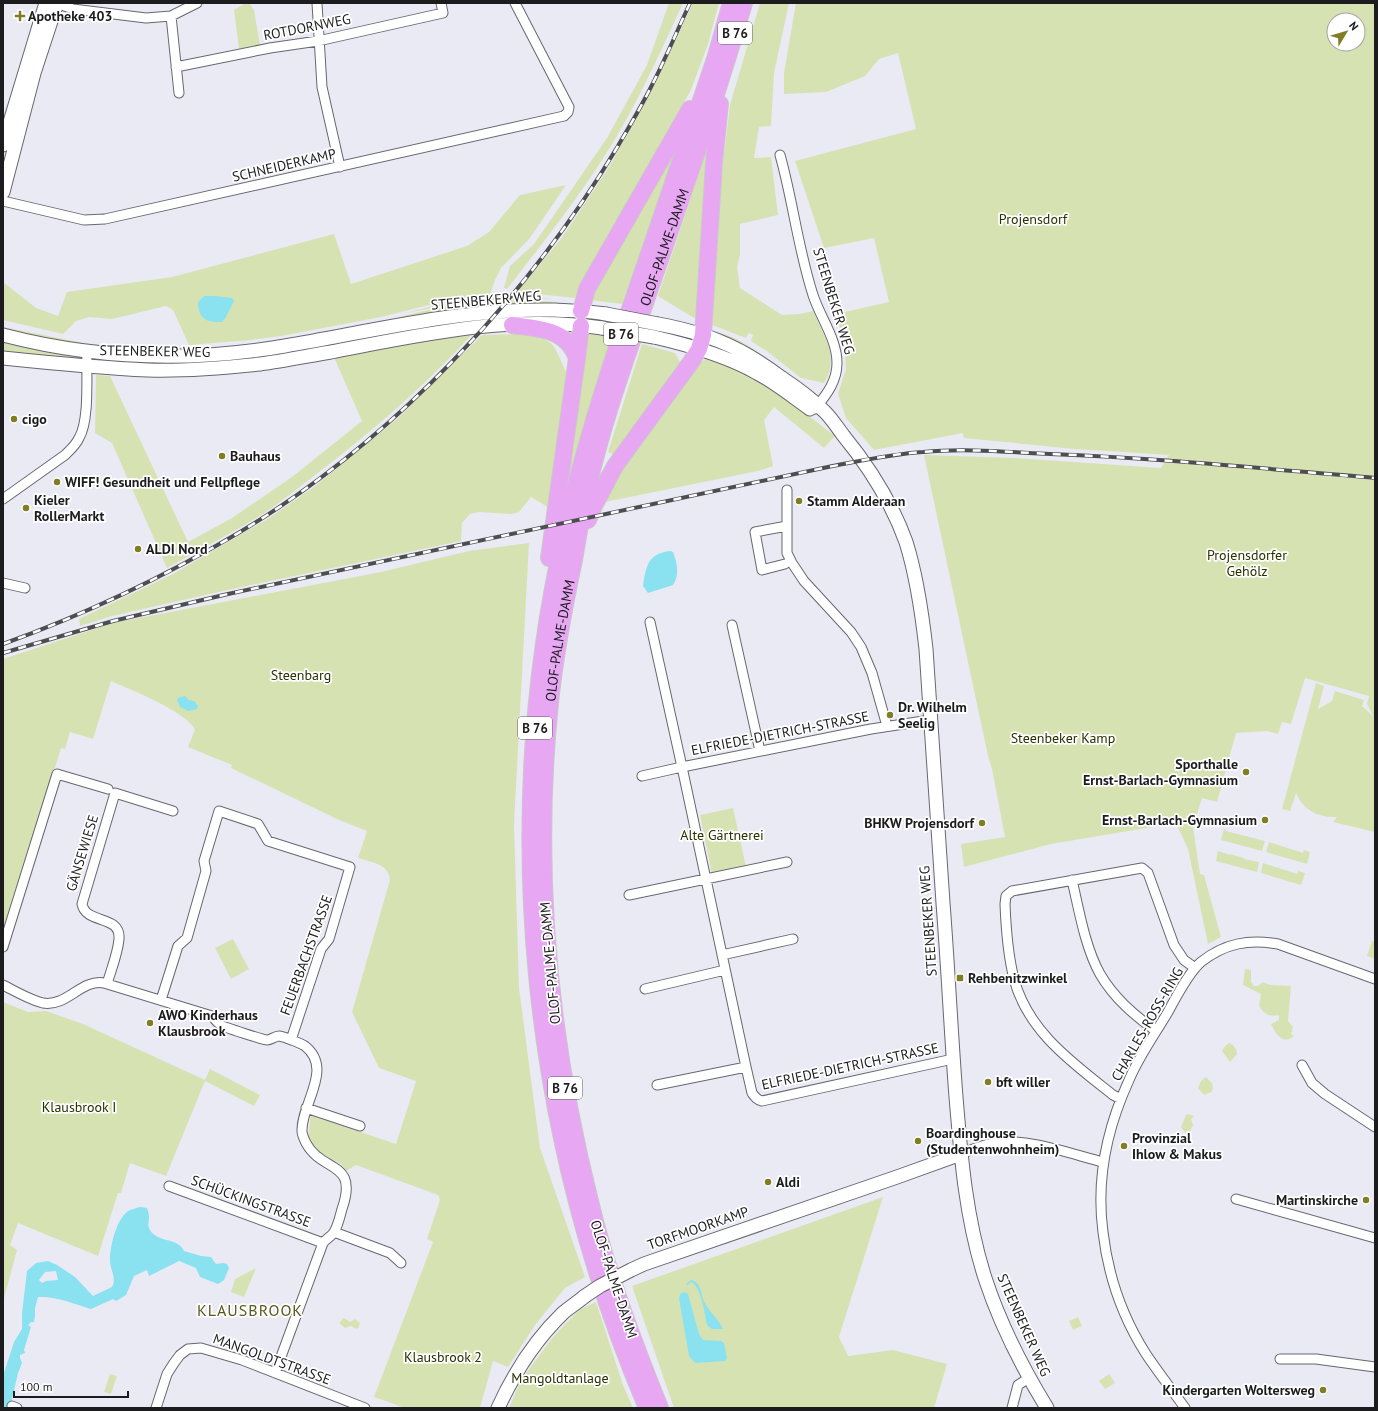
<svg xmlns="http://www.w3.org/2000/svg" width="1378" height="1411" font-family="'PT Sans',sans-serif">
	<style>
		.green { fill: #d7e2b3; fill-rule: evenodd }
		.water { fill: #8ae1f0; fill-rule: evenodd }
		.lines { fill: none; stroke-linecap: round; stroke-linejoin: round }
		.street-casing { stroke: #676770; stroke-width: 11 }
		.secondary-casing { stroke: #676770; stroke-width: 15 }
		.highway-casing { stroke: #c9c9c9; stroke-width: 18 }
		.street { stroke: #fff; stroke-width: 9 }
		.secondary { stroke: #fff; stroke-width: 13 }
		.highway { stroke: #e8a7f3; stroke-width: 16 }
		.rail-casing { stroke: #4d4d52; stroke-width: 4 }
		.rail { stroke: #fff; stroke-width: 2.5; stroke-dasharray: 8; stroke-linecap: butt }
		.secondary-bridge-casing { stroke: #676770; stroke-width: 15; stroke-linecap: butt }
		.secondary-bridge { stroke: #fff; stroke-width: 13 }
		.poi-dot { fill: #817d25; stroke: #fff; stroke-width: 1.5 }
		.labels { text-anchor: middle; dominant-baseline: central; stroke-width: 3.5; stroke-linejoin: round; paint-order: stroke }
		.shield { fill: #fff; stroke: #606062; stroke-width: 1 }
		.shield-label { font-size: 13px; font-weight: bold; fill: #1c1c1f }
		.poi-label { font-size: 14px; font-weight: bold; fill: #1c1c1f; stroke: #fff; text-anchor: start }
		.street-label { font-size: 14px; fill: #1c1c1f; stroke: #fff }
		.park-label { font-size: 14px; fill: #293100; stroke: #fff }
		.quarter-label { font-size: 16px; letter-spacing: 1px; fill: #5a571b; stroke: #fff }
	</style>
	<rect width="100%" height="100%" fill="#eaeaf5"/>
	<path class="green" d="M 246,3 L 249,3 L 254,10 L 260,45 L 239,49 L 234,10 Z
		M 669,3 L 683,3 C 665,42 647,82 626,120 C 593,180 549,235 507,289 L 504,288 L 510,266 L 534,244 L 607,138 L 647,65 Z
		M 693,3 L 719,3 L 708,44 L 691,90 L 596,256 L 575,298 L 517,292 L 561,239 L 609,167 L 652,90 Z
		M 760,3 L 789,3 L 774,73 L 771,126 L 759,127 L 754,158 L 771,157 L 778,215 L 740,224 L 740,255 L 737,267 L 740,288 L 782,315 L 800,314 L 813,311 C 824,334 840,359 824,383 L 801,378 L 768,352 L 751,341 L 753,335 L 749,333 L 746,338 L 712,325 L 717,214 L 730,105 Z
		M 796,3 L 1375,3 L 1375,832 L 1333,822 L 1337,817 C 1318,818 1303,810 1296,793 L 1290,811 L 1282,809 L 1316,683 L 1324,686 L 1318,709 L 1332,701 L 1335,691 L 1364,700 L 1362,706 L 1373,716 L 1367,704 L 1369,696 L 1305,678 L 1291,724 L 1282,722 L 1278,734 L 1267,731 L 1236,733 L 1217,802 L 1202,798 L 1193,827 L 1200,874 L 1204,875 L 1221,937 L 1208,944 L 1188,849 L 1176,823 L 1051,844 L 964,867 L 961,844 L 1005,837 L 992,769 L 988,756 L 924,455 L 1015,458 L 1161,468 L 1169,455 L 1075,449 L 964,438 L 963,433 L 874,450 L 846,418 L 838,394 L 846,369 L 844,342 L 836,314 L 889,302 L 874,238 L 824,248 L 795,161 L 916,129 L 898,53 L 879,59 L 865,76 L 826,92 L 784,94 L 784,73 ZM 1334,20 L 1358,20 L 1358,44 L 1334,44 Z
		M 713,128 L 699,314 L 694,318 L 658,296 L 700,171 Z
		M 681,139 L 622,304 L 589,300 Z
		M 566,185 L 530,238 L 501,268 L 495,280 L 490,294 L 445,301 L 381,317 L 281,336 L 251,340 L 189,345 L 173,310 L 166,306 L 112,319 L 89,317 L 76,321 L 63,334 L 3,320 L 3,282 L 36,308 L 58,316 L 67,292 L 172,277 L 334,234 L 351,284 L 467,246 L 489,232 L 520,195 Z
		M 519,295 L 554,299 L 533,298 L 503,299 L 502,296 L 504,295 Z
		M 496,296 L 499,296 L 498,299 L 450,305 L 405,313 L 437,305 Z
		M 527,300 L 543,301 L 562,303 L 562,306 L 390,320 C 434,306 481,302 527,300 Z
		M 3,327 L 84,343 L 84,345 L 51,339 L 3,329 Z
		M 475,331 C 426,385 373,431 315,475 C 301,486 287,497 272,508 C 239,530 202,548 167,568 L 112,443 L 95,433 L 96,375 L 110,376 L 188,542 L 232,518 L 292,477 L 362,421 L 333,355 Z
		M 588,332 L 613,336 L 566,496 Z
		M 716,332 C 737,336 760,352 776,367 L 754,351 Z
		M 517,334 L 544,339 L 551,343 L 556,350 L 567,374 L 551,509 L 531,497 L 519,512 L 512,514 L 479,512 L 470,514 L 462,523 L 461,541 L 223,591 L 112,616 L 80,626 L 79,619 L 173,574 L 266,520 L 314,487 L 397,419 L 482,335 Z
		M 3,341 L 67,354 L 75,359 L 3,354 Z
		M 642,344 L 675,353 L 682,366 L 616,456 L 608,452 Z
		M 283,351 L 284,356 L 180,366 L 104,361 L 149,362 Z
		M 709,357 L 747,373 L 771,387 L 835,436 L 824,448 L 774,407 L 764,420 L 773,466 L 758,471 L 605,502 L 621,469 L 698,364 Z
		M 529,543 L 514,824 L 519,988 L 540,1148 L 585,1277 L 565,1288 L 535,1325 L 508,1367 L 493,1361 L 480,1408 L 405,1408 L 374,1397 L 433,1242 L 427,1239 L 440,1200 L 438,1195 L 356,1165 L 346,1171 L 341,1164 L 321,1153 L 310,1143 L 308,1137 L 311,1115 L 396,1144 L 416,1081 L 379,1068 L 352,1012 L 390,880 C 389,864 371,862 358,858 L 367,831 L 337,819 L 231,768 L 232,765 L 188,747 L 195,730 C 188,712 129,689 111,681 L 93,739 L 70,732 L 65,749 L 61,748 L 3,941 L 3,659 L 113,623 L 381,572 L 469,551 Z
		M 733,808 L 746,867 L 712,874 L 700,815 Z
		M 1224,829 L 1226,830 L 1226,831 L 1265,841 L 1262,851 L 1221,840 Z
		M 1269,842 L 1303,853 L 1304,850 L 1310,852 L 1307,864 L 1266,852 Z
		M 1218,851 L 1230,855 L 1230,854 L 1244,858 L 1244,859 L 1259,862 L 1257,872 L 1216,861 Z
		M 1263,863 L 1297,874 L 1298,871 L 1305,873 L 1301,885 L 1261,873 Z
		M 233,939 L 249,969 L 231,979 L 215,948 Z
		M 1372,941 L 1375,941 L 1375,959 L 1367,956 Z
		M 1245,969 L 1251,970 L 1251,982 L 1254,986 L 1258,986 L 1263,982 C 1270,987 1282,985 1291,986 L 1288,1021 L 1293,1027 L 1291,1034 L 1294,1036 C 1283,1046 1275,1033 1271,1024 L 1279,1020 L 1279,1015 C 1269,1017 1264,1014 1259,1006 L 1261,994 L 1243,985 Z
		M 3,1002 L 28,1012 L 46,1011 L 83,1024 L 205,1080 L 210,1069 L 260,1095 L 254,1106 L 205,1081 L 166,1176 L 130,1163 L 121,1193 L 118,1193 L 98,1256 L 18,1223 L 10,1245 L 17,1250 L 3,1302 Z
		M 1229,1043 C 1234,1045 1237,1049 1237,1054 L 1230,1062 L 1222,1051 L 1224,1047 Z
		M 1206,1077 L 1212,1083 L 1213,1089 L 1211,1092 L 1204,1095 L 1198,1088 L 1201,1081 Z
		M 1188,1114 L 1194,1116 L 1191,1119 L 1193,1125 L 1188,1136 L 1181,1127 L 1186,1115 Z
		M 883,1197 L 839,1337 L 848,1356 L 893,1350 L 947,1364 L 934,1408 L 674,1408 L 632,1286 Z
		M 256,1268 L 244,1297 L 231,1292 L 235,1279 Z
		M 596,1302 L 623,1385 L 633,1408 L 509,1408 L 521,1380 L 553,1337 L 579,1310 Z
		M 1078,1317 L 1082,1326 L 1073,1330 L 1069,1321 Z
		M 344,1318 L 350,1322 L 355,1319 L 360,1323 L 359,1327 L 357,1329 L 351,1326 L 345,1328 L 340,1324 L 340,1322 Z
		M 110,1374 L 117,1376 L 111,1394 L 104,1392 Z
		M 1109,1374 L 1115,1383 L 1105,1389 L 1099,1381 Z"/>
	<path class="water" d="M 204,296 L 215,296 L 232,298 L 234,301 L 226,317 L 222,322 C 206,323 198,318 198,302 Z
		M 671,551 L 673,552 C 677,563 680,574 673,585 L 648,593 L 643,586 C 646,566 648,553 671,551 Z
		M 185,696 L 189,700 L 194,701 L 198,706 L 197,709 L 188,711 L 180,707 L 177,700 L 178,698 Z
		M 140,1207 L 147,1208 C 148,1211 149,1214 149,1217 C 149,1222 147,1226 150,1230 C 157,1243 178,1237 184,1251 L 201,1256 L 211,1257 L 216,1264 L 223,1263 L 227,1264 L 229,1268 L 224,1280 L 218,1284 L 200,1277 L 196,1268 L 179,1261 L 149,1276 L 147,1270 L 134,1276 L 126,1295 L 116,1301 L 113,1299 L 91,1309 C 75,1304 56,1296 38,1297 L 35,1308 L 35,1316 L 34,1322 L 31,1322 L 28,1325 L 31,1327 L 24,1350 L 25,1353 L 20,1355 L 20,1358 L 22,1363 L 18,1373 L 10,1408 L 3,1408 L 3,1376 L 14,1342 L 22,1329 L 22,1313 L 27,1271 L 36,1263 L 48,1261 L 57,1265 L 75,1277 L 93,1296 L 112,1287 C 117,1278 110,1270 110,1260 C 110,1246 116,1220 128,1211 C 132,1209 136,1208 140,1207 ZM 56,1271 L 58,1280 L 46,1281 L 42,1283 L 39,1280 L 45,1272 Z
		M 691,1280 C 703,1283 700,1295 705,1303 C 708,1310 722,1324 723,1329 L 712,1329 L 707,1325 C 705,1315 701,1286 691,1282 L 687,1285 L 686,1284 Z
		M 685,1292 L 688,1294 L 699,1334 L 703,1340 L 721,1341 L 724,1343 L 727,1358 L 725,1361 L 695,1363 L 689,1356 L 679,1298 L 681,1293 Z"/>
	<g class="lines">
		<g class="street-casing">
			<path id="street" d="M 56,3 L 73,9 L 146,18 L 171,16 L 197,3
				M 317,3 L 322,87 L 340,167
				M 171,16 L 179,93
				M 176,67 L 270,48 L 318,41 L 443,13 L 441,3
				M 780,155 C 793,201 798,249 813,295 C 820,317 837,339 837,363 C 837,382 826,395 815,409
				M 3,201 L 84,220 L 105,219 L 564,116 L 568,112 L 569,107 L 515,3
				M 787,490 L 787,553 L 792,563 L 804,581 L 851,632 L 861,647 L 872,673 L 887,726
				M 3,499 L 65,455 C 70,450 76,445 79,438 C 90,420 86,373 87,351
				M 785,564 L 762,570 L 755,532 L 787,526
				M 3,583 L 25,588
				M 732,625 L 760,751
				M 930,720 L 871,729 L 682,767 L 746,1067 L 752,1093 C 755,1097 757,1100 762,1101 L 953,1059
				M 642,776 L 682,767 L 650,622
				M 1072,880 C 1079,910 1085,947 1100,974 C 1114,998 1134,1015 1156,1031
				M 629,895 L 787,862
				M 3,947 L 57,774 L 108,789
				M 722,955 L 793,939
				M 107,984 C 111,970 118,953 119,939 C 121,914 86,925 82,904 L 115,793 L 173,811
				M 3,985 C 15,991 30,1000 43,1003 C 67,1007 81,979 104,983 L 212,1016 C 215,1019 217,1023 221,1025 C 223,1027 264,1040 267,1040 C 271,1040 275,1036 279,1036 C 285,1037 300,1043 305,1046 C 334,1069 301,1104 302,1131 C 302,1135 304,1139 306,1143 C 322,1173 359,1160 342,1209 C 340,1216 338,1226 334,1232 C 332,1236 326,1239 323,1243 L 275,1373
				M 645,989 L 725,970
				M 161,1000 L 178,946 L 187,938 L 206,871 L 204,861 L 219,811 L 258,824 L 268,841 L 350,867 L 329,939 L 321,949 L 291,1040
				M 1302,1065 L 1312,1083 L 1325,1094 L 1375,1127
				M 657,1085 L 746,1067
				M 1121,1099 L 1113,1095 C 1073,1063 1028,1032 1014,979 C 1008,955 1006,930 1005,904 L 1006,896 L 1012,891 L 1142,868 L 1148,873 L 1174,945 L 1184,960 L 1195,968
				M 306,1108 L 360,1126
				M 961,1154 C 971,1150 982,1145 993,1143 C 1025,1137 1071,1154 1103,1162
				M 169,1186 L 323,1243
				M 1236,1199 L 1375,1238
				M 334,1232 L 390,1253 L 401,1263
				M 1280,1359 L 1316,1359 L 1375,1367
				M 12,1406 L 17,1408
				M 156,1408 L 167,1374 L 174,1363 L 180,1355 L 188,1349 L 201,1348 L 242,1360 L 365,1408
				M 1012,1408 L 1018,1385 L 1029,1378
				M 1185,1408 C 1172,1390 1158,1372 1146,1354 C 1123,1318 1108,1275 1103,1232 C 1096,1180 1107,1128 1129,1080 C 1139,1056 1155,1034 1168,1012 C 1176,997 1189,972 1201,962 C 1225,943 1249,939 1278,944 L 1375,979"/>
		</g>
		<g class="secondary-casing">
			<path id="secondary" d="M 3,145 L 46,3
				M 3,192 L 34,73 L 57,3
				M 658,324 C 679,328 700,333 719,341 C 742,350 762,363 782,378 C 797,388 812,399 825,412 C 832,419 837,427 843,435 C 870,468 892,503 906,542 C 917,577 922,613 926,649 C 931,734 938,818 943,903 C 948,967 951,1032 956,1097 C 961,1158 966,1219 985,1278 C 1000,1324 1022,1367 1047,1408
				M 3,335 C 95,359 192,362 285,346 C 374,331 464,308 555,310 C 572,311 589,311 606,314
				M 654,337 C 689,345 725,355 757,373 C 776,383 793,397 810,409
				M 3,358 C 51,363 100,368 148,370 C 185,371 223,368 260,364 C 284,361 307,356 331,352 C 420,335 511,314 602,328
				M 631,1270 L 644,1264 L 897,1177 L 961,1154
				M 498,1408 C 514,1373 535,1340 563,1313 C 570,1307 578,1302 585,1296"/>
		</g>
		<g class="highway-casing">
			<g id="highway">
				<path d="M 581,311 L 587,289 L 690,109"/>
				<path d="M 512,325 C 539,329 566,328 577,358"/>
				<path d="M 588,520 L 594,506 L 615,466 L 691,362 L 699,349 L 703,335 L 714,163 L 720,104"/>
				<path d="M 549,558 L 577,358 L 581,326"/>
				<path d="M 647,1408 C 530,1132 498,823 565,530 C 587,432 620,337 653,242 C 674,180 695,118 716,56 L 731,3"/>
				<path id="s1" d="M 660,1408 C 633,1341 607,1272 590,1201 C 549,1039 533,870 550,703 C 555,655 564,607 574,560 C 578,536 582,512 588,488 C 602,424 625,362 646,300 C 680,202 715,103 744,3"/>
			</g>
		</g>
		<use href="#street" class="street"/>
		<use href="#secondary" class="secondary"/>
		<use href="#highway" class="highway"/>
		<g class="rail-casing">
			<path id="rail" d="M 3,644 C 86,614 164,577 240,532 C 392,441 527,298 618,146 C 629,127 641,107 651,87 C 665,60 677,31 690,3
				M 3,653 L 113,621 L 228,594 L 828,467 C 860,461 891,454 923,452 C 965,448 1008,452 1050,454 C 1159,458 1267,469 1375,478"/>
		</g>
		<use href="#rail" class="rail"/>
		<g class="secondary-bridge-casing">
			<path id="secondary-bridge" d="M 606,314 L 658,324
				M 602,328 L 654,337
				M 585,1296 L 600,1286 L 631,1270"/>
		</g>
		<use href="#secondary-bridge" class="secondary-bridge"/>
	</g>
	<g class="poi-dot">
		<path d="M18 10h4v4h4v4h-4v4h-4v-4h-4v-4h4z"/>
		<circle cx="14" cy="419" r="4"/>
		<circle cx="222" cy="456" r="4"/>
		<circle cx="57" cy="482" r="4"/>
		<circle cx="799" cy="501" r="4"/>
		<circle cx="26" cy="508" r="4"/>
		<circle cx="138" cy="549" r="4"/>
		<circle cx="890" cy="715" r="4"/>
		<circle cx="1246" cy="772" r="4"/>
		<circle cx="1265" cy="820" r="4"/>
		<circle cx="982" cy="823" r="4"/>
		<rect x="956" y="974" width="8" height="8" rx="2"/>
		<circle cx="150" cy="1023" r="4"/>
		<circle cx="988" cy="1082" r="4"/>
		<circle cx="918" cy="1141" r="4"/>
		<circle cx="1124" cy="1146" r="4"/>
		<circle cx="768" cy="1182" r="4"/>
		<circle cx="1366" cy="1200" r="4"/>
		<circle cx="1323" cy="1390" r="4"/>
	</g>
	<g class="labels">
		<g class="shield">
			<rect x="718" y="22" width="34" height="22" rx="3"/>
			<rect x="604" y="323" width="34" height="22" rx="3"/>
			<rect x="518" y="717" width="34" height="22" rx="3"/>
			<rect x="548" y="1077" width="34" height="22" rx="3"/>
		</g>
		<g class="shield-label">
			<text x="735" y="33">B 76</text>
			<text x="621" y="334">B 76</text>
			<text x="535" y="728">B 76</text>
			<text x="565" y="1088">B 76</text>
		</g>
		<g class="poi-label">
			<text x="28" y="16">Apotheke 403</text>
			<text x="22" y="419">cigo</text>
			<text x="230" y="456">Bauhaus</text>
			<text x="65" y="482">WIFF! Gesundheit und Fellpflege</text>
			<text x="34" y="500">Kieler<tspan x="34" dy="16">RollerMarkt</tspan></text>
			<text x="807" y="501">Stamm Alderaan</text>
			<text x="146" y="549">ALDI Nord</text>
			<text x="898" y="707">Dr. Wilhelm<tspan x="898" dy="16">Seelig</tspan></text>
			<text x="1238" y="764" text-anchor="end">Sporthalle<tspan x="1238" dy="16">Ernst-Barlach-Gymnasium</tspan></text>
			<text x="1257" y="820" text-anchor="end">Ernst-Barlach-Gymnasium</text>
			<text x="974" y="823" text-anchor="end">BHKW Projensdorf</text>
			<text x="968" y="978">Rehbenitzwinkel</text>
			<text x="158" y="1015">AWO Kinderhaus<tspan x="158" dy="16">Klausbrook</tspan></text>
			<text x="996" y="1082">bft willer</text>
			<text x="926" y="1133">Boardinghouse<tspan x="926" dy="16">(Studentenwohnheim)</tspan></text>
			<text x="1132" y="1138">Provinzial<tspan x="1132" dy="16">Ihlow &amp; Makus</tspan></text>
			<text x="776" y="1182">Aldi</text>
			<text x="1358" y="1200" text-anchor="end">Martinskirche</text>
			<text x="1315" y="1390" text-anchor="end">Kindergarten Woltersweg</text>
		</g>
		<g class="street-label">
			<text transform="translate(307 27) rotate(-11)">ROTDORNWEG</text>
			<text transform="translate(284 165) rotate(-13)">SCHNEIDERKAMP</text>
			<text stroke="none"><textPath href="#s1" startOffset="1192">OLOF-PALME-DAMM</textPath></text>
			<text transform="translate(486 300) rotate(-5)">STEENBEKER WEG</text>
			<text transform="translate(834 301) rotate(73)">STEENBEKER WEG</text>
			<text transform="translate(155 351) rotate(1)">STEENBEKER WEG</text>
			<text stroke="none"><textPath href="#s1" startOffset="784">OLOF-PALME-DAMM</textPath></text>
			<text transform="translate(780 733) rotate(-11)">ELFRIEDE-DIETRICH-STRASSE</text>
			<text transform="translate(82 853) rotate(-73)">GÄNSEWIESE</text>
			<text transform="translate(928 921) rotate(-94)">STEENBEKER WEG</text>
			<text transform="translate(306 955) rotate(-70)">FEUERBACHSTRASSE</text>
			<text transform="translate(550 963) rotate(-95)">OLOF-PALME-DAMM</text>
			<text transform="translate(1147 1024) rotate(-60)">CHARLES-ROSS-RING</text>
			<text transform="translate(850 1066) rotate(-12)">ELFRIEDE-DIETRICH-STRASSE</text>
			<text transform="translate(251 1201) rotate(20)">SCHÜCKINGSTRASSE</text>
			<text transform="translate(698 1228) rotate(-19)">TORFMOORKAMP</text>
			<text transform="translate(614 1279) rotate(72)">OLOF-PALME-DAMM</text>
			<text transform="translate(1024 1325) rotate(66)">STEENBEKER WEG</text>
			<text transform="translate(272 1359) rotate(20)">MANGOLDTSTRASSE</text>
		</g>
		<g class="park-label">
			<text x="1033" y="219">Projensdorf</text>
			<text x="1247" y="555">Projensdorfer<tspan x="1247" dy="16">Gehölz</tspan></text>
			<text x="301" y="675">Steenbarg</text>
			<text x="1063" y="738">Steenbeker Kamp</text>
			<text x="722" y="835">Alte Gärtnerei</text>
			<text x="79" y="1107">Klausbrook I</text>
			<text x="443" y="1357">Klausbrook 2</text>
			<text x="560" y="1378">Mangoldtanlage</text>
		</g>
		<g class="quarter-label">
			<text x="250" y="1310">KLAUSBROOK</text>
		</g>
	</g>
	<rect width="1378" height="1411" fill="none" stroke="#1c1c1f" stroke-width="8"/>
	<g transform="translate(1346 32) rotate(52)"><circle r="19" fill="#ffffff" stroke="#a4a4a5"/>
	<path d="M0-3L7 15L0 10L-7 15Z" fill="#817d25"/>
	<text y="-6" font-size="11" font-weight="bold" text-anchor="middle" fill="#1c1c1f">N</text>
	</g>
	<path d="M14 1391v6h114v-6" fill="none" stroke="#1c1c1f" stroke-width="2"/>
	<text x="20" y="1391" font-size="12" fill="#1c1c1f" stroke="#ffffff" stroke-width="3" paint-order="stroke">100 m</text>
</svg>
